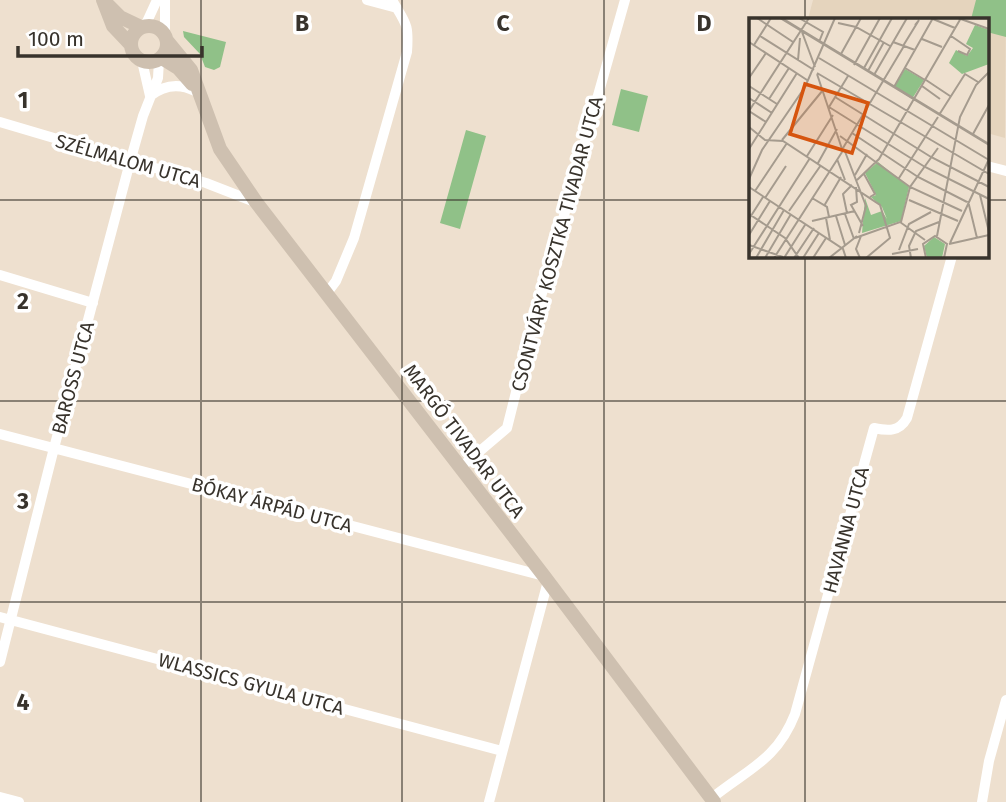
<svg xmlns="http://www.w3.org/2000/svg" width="1006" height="802" font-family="'Fira Sans',sans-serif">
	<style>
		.built { fill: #e5d4bd }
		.green { fill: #90c188 }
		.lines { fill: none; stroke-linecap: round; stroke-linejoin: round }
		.street { stroke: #fff; stroke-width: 10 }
		.secondary { stroke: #cec0b0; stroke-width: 14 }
		.grid { fill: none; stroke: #38332c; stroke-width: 2; stroke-opacity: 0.55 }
		.labels { text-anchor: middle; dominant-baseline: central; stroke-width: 7; stroke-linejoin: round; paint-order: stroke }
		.street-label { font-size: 19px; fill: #38332c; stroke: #fff }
		.inset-road { fill: none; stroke: #a59b8e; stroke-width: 2 }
		.view { fill: #d6550f; fill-opacity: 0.15; stroke: #d6550f; stroke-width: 3.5 }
		.inset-edge { fill: none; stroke: #38332c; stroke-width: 3.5 }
		.grid-label { font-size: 23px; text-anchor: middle; font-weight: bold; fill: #38332c; stroke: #fff; stroke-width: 7; stroke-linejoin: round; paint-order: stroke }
	</style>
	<rect width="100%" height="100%" fill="#eee0cf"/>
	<path class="built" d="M 813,0 L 1006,0 L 1005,138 L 987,133 L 987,19 L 808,19 Z"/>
	<path class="green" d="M 976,0 L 1006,0 L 1006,37 L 987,32 L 987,19 L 971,19 Z
		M 183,31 L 226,42 L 220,67 L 214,70 L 205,67 L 200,54 L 184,37 Z
		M 621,89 L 648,96 L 639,132 L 612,125 Z
		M 466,130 L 486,136 L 460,229 L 440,223 Z"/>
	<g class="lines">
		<path class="street" d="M 367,0 L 397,8
			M 145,26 L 157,0
			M 165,33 L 165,0
			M 142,61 L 150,96
			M 150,96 C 164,85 179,83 195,91
			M 0,122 L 206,183 L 255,202
			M 987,166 L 1006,171
			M 0,275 L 93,303
			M 327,293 L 336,281 L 354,238 L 407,52 C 409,23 406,24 392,0
			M 0,434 L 544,576
			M 460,468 L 507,428 L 531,332 L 625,0
			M 0,617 L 502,751
			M 0,662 L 54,448 L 130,162 L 143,116 L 158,78 L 159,60
			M 0,797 L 19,802
			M 712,798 C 748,769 777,760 795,714 L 874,428 C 888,431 899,432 907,418 L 952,256
			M 489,802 L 548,581
			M 982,802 L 989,761 L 1006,700"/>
		<path class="secondary" d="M 103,0 L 113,26 L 131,45
			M 108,5 L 120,17 L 141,27
			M131 44a18 18 0 1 1 36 0a18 18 0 1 1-36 0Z
			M 168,42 L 191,70 L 220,149 L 256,202 L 544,576 L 714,802
			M 162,58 L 178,68 L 192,84"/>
	</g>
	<path class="grid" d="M 201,0 L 201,802M 402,0 L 402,802M 604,0 L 604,802M 805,0 L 805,19M 0,200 L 750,200M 987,200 L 1006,200M 805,256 L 805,802M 0,401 L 1006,401M 0,602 L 1006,602"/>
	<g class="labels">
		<g class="street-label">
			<text transform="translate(128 161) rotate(16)">SZÉLMALOM UTCA</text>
			<text transform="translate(557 244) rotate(-75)">CSONTVÁRY KOSZTKA TIVADAR UTCA</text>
			<text transform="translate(73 378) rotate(-75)">BAROSS UTCA</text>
			<text transform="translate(464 441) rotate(53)">MARGÓ TIVADAR UTCA</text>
			<text transform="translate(272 505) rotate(15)">BÓKAY ÁRPÁD UTCA</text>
			<text transform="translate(846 530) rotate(-75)">HAVANNA UTCA</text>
			<text transform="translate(251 684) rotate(15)">WLASSICS GYULA UTCA</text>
		</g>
	</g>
	<g transform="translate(749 18)">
		<rect width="240" height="240" fill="#eee0cf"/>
		<path d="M 226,7 L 240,12 L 240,46 L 213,56 L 200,45 L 207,32 L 218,38 L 224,30 L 217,26 ZM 156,51 L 175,62 L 163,81 L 145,69 ZM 129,144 L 160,169 L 152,203 L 113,215 L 116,180 L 122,197 L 133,193 L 138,201 L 133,189 L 122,179 L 127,177 L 116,155 ZM 185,219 L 196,226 L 193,240 L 178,240 L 175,228 Z" fill="#90c188"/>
		<path class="inset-road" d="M 8,0 L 44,24M 31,0 L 240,127M 33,0 L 240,126M 50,0 L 74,14 L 70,24M 209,0 L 240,11M 184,1 L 206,10M 89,5 L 107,9 L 141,28M 53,14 L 66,49M 11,18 L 65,52M 202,18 L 221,31 L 218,37 L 209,33M 173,21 L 193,29M 0,24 L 58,62M 144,24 L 166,32M 5,27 L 22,0M 154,28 L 170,2 L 166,7M 92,36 L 112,0M 70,40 L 240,142M 49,42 L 51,20M 105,47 L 131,0M 115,50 L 143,0M 156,50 L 176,62M 119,53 L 135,24M 68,55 L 240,156M 68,56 L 93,131M 125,57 L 158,0M 0,60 L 17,35M 177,62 L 201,78M 0,68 L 28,86M 173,68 L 191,81M 145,69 L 184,0M 86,79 L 182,139 L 240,169M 0,80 L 23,95M 20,81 L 40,50M 80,89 L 176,149 L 240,181M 80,89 L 99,58M 190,97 L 216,56 L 229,64M 17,104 L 0,93 L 60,0M 0,109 L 16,122 L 34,123 L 131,187 L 141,220 L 117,240M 103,115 L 169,159 L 218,184M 224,116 L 240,87M 91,118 L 161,169 L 213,193M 33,122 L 74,72M 94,130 L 155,28M 0,131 L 48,55M 95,131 L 117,188 L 110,215M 58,138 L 84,97M 88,141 L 96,162M 69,145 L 88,111M 115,156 L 126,176 L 121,179M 106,157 L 118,136M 150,160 L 189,99M 0,161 L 13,132 L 56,69 L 86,0M 108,162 L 130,141 L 212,0M 0,169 L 94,231 L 97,240M 107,169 L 108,184 L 102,187 L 114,208M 6,173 L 38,125M 231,177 L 240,214M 16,180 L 37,148M 63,180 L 78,189 L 80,199M 160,182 L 209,203M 219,183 L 228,220M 75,188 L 92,159M 40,193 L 72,147M 98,195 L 94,176 L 103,167M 0,196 L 36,220 L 50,240M 96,196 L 105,221M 87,198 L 96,227M 77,200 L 81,222M 0,201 L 14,179M 63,203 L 106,193M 152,204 L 161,169 L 189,130M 0,217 L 21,183M 188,218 L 211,99 L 227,67 L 240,54M 106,220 L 151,204 L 176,222M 201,225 L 240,141M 200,226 L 240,217M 0,227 L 34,239M 150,232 L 160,206 L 182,194M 0,236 L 61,140M 143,236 L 169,231M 7,240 L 35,192M 16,240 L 42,196M 25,240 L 95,131M 35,240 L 56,207M 45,240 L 65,210M 54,240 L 70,215M 64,240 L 77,220M 80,240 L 108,218M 111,240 L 107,231 L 112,218M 162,240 L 160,228 L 167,213 L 190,204M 177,240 L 174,226 L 186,218 L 198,226 L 195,240"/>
		<path class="view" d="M 56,66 L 119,85 L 103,135 L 41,116 Z"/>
		<rect width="240" height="240" class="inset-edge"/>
	</g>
	<g class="grid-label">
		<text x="302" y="31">B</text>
		<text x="503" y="31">C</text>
		<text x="704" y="31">D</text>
		<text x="23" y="108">1</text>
		<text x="23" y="309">2</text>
		<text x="23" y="509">3</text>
		<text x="23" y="710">4</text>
	</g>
	<path d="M18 46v10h184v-10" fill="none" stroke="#38332c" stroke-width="3.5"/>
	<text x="28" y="46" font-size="21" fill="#38332c" stroke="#ffffff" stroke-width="5" paint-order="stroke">100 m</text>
</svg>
